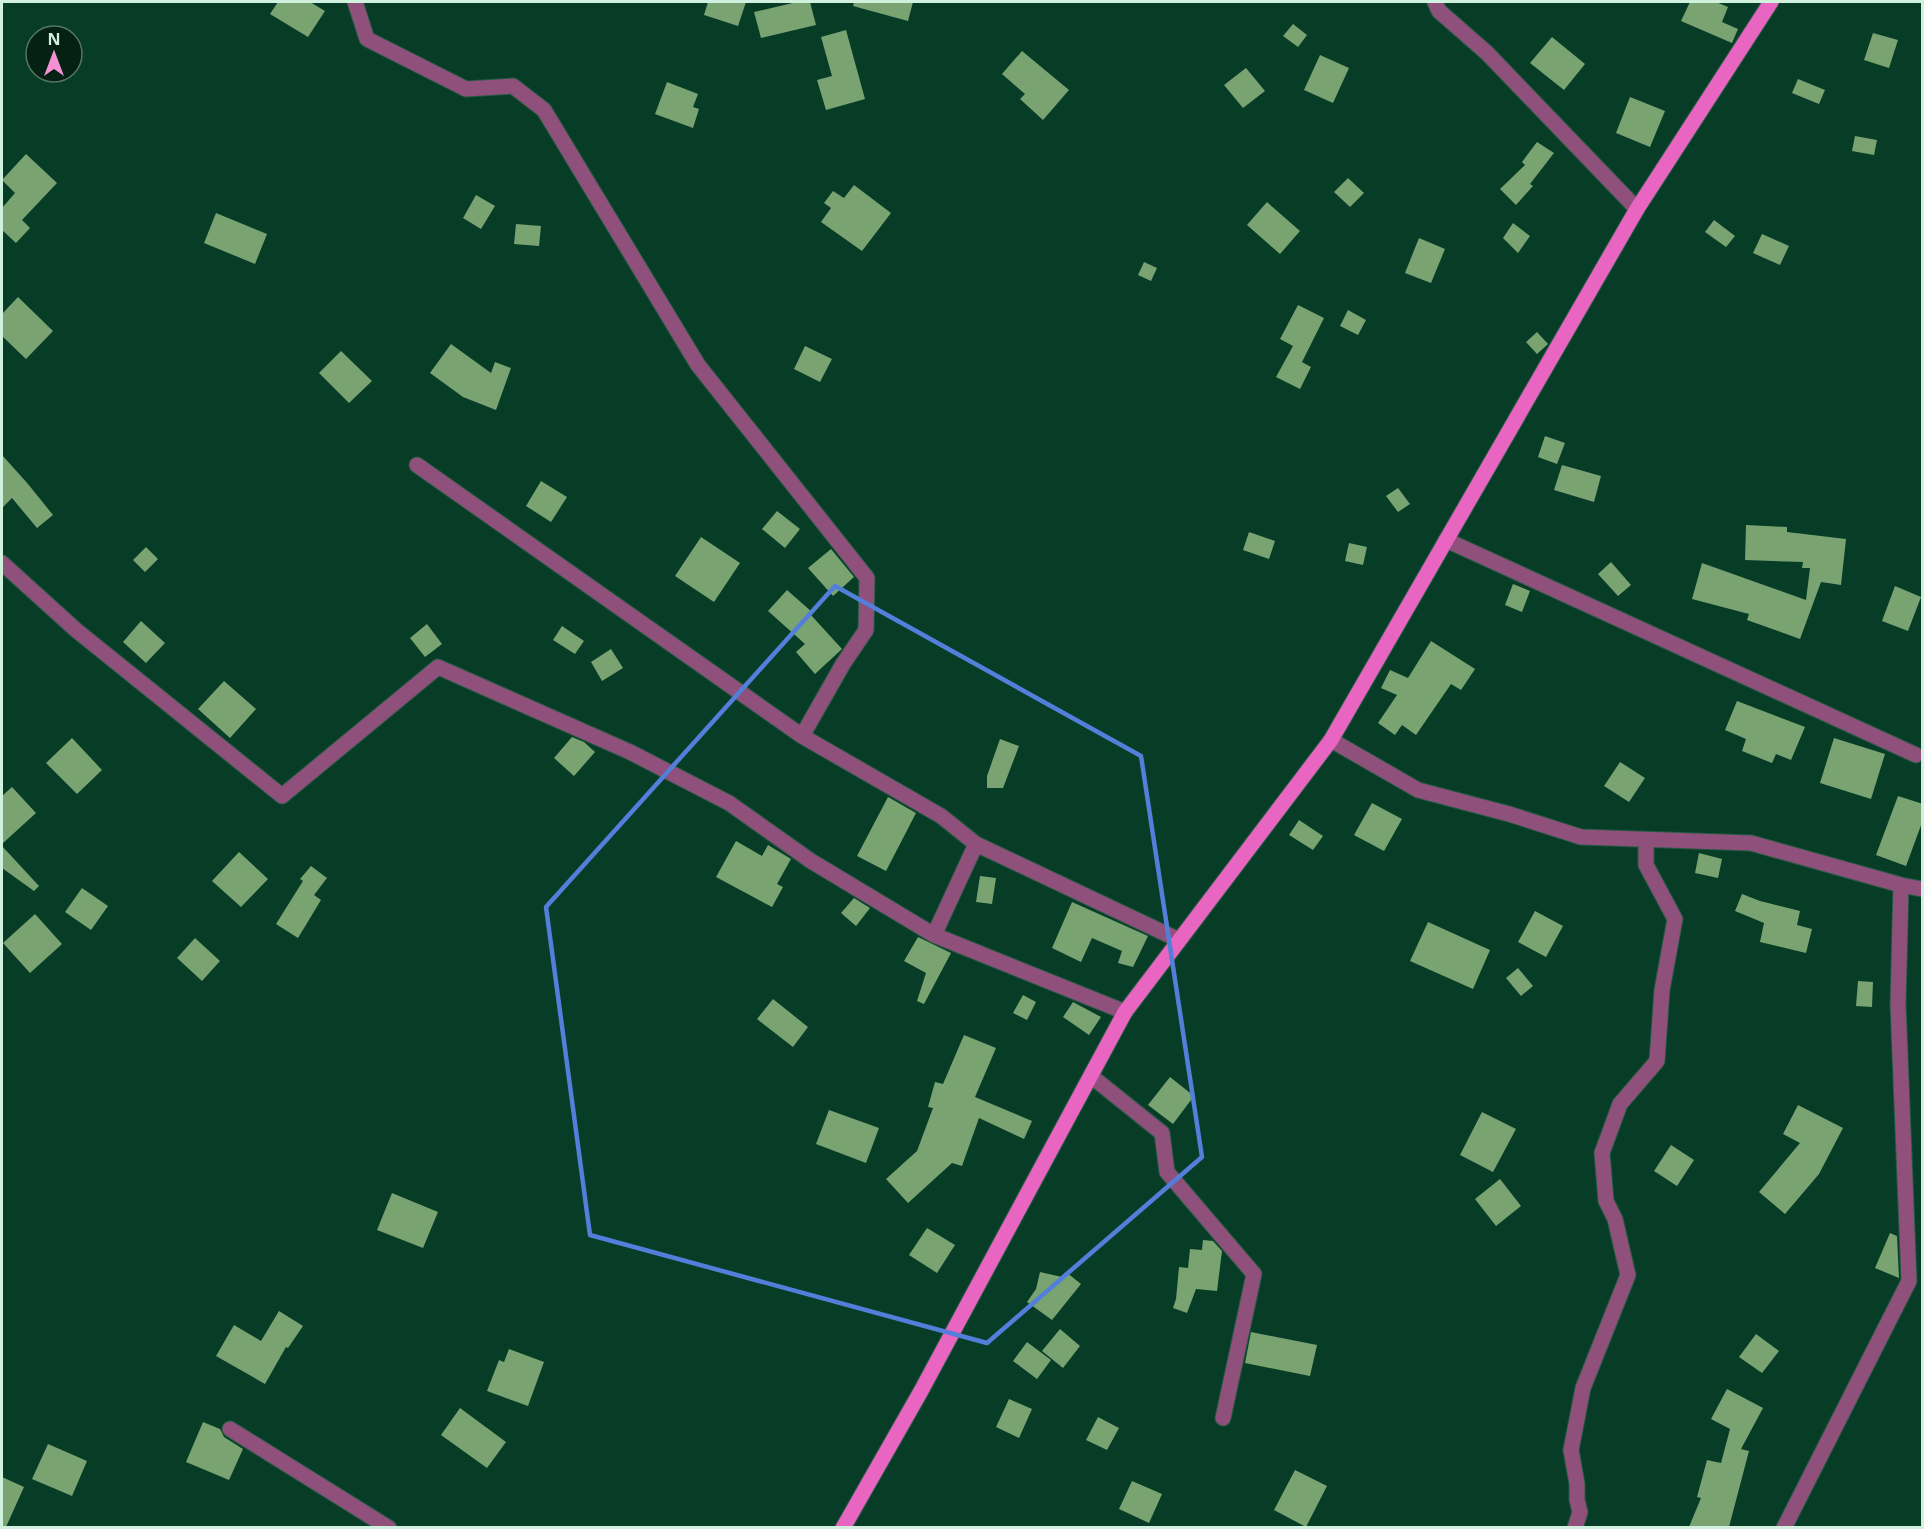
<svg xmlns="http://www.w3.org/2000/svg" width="1924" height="1529" font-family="'Open Sans',sans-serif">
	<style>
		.building { fill: #7aa372 }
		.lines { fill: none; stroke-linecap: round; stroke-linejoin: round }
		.minor-casing { stroke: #275a44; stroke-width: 17 }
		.primary-casing { stroke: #275a44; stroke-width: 17 }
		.minor { stroke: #8f507b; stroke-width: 15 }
		.primary { stroke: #e866c1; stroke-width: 15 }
		.marked { fill: none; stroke: #537fda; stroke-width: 4.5; stroke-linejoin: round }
	</style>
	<rect width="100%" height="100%" fill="#073d27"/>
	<path class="building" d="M 278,2 L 310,2 L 325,11 L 308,37 L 270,14 Z
		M 708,2 L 746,2 L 738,26 L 704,15 Z
		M 797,2 L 810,2 L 816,25 L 761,38 L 754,12 Z
		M 854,2 L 913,2 L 908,21 L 853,6 Z
		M 1690,2 L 1716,2 L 1728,7 L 1722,22 L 1738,29 L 1732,43 L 1681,21 Z
		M 1293,24 L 1307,35 L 1298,47 L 1283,36 Z
		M 846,30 L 865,99 L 826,110 L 817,80 L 832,76 L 821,37 Z
		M 1873,33 L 1898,40 L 1889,68 L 1864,60 Z
		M 1552,37 L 1585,64 L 1564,90 L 1530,63 Z
		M 1022,51 L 1069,90 L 1043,120 L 1020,99 L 1025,94 L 1002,74 Z
		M 1320,55 L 1349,68 L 1333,103 L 1304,90 Z
		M 1246,68 L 1265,91 L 1243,108 L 1224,85 Z
		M 1798,79 L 1825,90 L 1819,104 L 1792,93 Z
		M 667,82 L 698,94 L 693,107 L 699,109 L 693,128 L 655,114 Z
		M 1630,97 L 1665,111 L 1650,147 L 1616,133 Z
		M 1855,136 L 1877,140 L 1874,155 L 1852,151 Z
		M 1537,142 L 1554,153 L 1530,184 L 1533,186 L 1516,205 L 1500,189 L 1525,165 L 1522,162 Z
		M 26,154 L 57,183 L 22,220 L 30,228 L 16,243 L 2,230 L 2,208 L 15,193 L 2,180 Z
		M 1348,178 L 1364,193 L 1350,207 L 1334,192 Z
		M 854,185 L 891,213 L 862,251 L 821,222 L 831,208 L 824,203 L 833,191 L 844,198 Z
		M 476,195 L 495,206 L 481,229 L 463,218 Z
		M 1267,202 L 1300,231 L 1280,254 L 1247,225 Z
		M 216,213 L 267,234 L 255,264 L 204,243 Z
		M 1714,220 L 1735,236 L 1726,247 L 1705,232 Z
		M 1513,223 L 1530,236 L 1518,253 L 1503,238 Z
		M 516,224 L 541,226 L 539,246 L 514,244 Z
		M 1762,234 L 1789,246 L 1780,265 L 1753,253 Z
		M 1419,238 L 1445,249 L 1431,283 L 1405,273 Z
		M 1144,262 L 1157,268 L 1151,281 L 1138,275 Z
		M 18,297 L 53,331 L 26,359 L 2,336 L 2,314 Z
		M 1298,305 L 1324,318 L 1302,362 L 1311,367 L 1300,389 L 1276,377 L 1293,346 L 1280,339 Z
		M 1348,310 L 1366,320 L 1358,335 L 1340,326 Z
		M 1537,332 L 1548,344 L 1537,354 L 1526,342 Z
		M 451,344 L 491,373 L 495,362 L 511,368 L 496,410 L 463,397 L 430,373 Z
		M 805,346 L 832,359 L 820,382 L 794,369 Z
		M 341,351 L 372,381 L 349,403 L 319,373 Z
		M 1545,436 L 1565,443 L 1557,464 L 1538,457 Z
		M 2,455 L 28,484 L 53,515 L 37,528 L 12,498 L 2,508 Z
		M 1562,465 L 1601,476 L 1594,502 L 1554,490 Z
		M 541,481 L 567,497 L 551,522 L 526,506 Z
		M 1398,488 L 1410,504 L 1398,512 L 1386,496 Z
		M 777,511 L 800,529 L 785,548 L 762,529 Z
		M 1746,525 L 1787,527 L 1787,532 L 1846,539 L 1841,585 L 1821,582 L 1800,639 L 1747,620 L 1749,614 L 1692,599 L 1702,563 L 1806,600 L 1810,568 L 1802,568 L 1803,562 L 1745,560 Z
		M 1249,532 L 1275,541 L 1269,559 L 1243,550 Z
		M 701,537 L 740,563 L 714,602 L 675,576 Z
		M 1349,543 L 1367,547 L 1363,565 L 1345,561 Z
		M 146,547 L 158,559 L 145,572 L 133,560 Z
		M 831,549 L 854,577 L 833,596 L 808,568 Z
		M 1611,562 L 1631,585 L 1618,596 L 1598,574 Z
		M 1513,584 L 1530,591 L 1522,612 L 1505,605 Z
		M 1895,586 L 1921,597 L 1908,631 L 1882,621 Z
		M 787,590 L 812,612 L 810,614 L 842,649 L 815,674 L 796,652 L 805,644 L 768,611 Z
		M 141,621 L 165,643 L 146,663 L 123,642 Z
		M 427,624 L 442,644 L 425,657 L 410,638 Z
		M 562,626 L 584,641 L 575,654 L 553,640 Z
		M 1431,641 L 1475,669 L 1461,690 L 1451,684 L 1416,735 L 1402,725 L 1395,735 L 1378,723 L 1397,695 L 1381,688 L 1390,670 L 1408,678 Z
		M 611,649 L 623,668 L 602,681 L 591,662 Z
		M 224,681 L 256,709 L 230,738 L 198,709 Z
		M 1737,701 L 1805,727 L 1791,760 L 1776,754 L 1772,763 L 1742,751 L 1746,739 L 1725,730 Z
		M 572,737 L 584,742 L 595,752 L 574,776 L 554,758 Z
		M 72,738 L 102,770 L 77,794 L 46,763 Z
		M 1834,738 L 1885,754 L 1871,799 L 1820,783 Z
		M 1000,739 L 1019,746 L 1003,788 L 987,788 L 987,776 Z
		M 1620,762 L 1645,778 L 1629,802 L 1604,786 Z
		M 12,787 L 36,813 L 2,844 L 2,796 Z
		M 1898,796 L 1923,804 L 1923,820 L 1906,866 L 1876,855 Z
		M 888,797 L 916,813 L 886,871 L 857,856 Z
		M 1372,803 L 1402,819 L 1384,851 L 1354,835 Z
		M 1299,820 L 1323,836 L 1313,850 L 1289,835 Z
		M 736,841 L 762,856 L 768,845 L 791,859 L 777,884 L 783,887 L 772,907 L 716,877 Z
		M 2,846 L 39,886 L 34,891 L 2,868 Z
		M 239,852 L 268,879 L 241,907 L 212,881 Z
		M 1699,853 L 1722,859 L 1718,878 L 1695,873 Z
		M 311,866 L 327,878 L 314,895 L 321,900 L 298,938 L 276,924 L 303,881 L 300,879 Z
		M 980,876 L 996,878 L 992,904 L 976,902 Z
		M 82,888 L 108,906 L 91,930 L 65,912 Z
		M 1742,894 L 1760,901 L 1800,911 L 1797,925 L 1812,929 L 1806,953 L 1760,942 L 1764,923 L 1735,911 Z
		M 854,898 L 870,908 L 856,926 L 841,913 Z
		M 1072,902 L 1148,936 L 1133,967 L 1118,963 L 1122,951 L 1092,938 L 1081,962 L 1052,948 Z
		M 1535,911 L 1563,926 L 1546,957 L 1518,942 Z
		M 35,914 L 62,944 L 30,973 L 3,943 Z
		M 1428,922 L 1490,950 L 1473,989 L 1410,961 Z
		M 918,937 L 951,953 L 924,1004 L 917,1001 L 926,973 L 904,961 Z
		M 195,938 L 220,961 L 202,981 L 177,958 Z
		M 1518,968 L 1533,986 L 1521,996 L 1506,978 Z
		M 1858,981 L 1873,982 L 1872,1007 L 1856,1006 Z
		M 1023,995 L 1036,1002 L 1027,1020 L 1013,1013 Z
		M 773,999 L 808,1027 L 793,1047 L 757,1019 Z
		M 1073,1002 L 1101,1017 L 1089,1035 L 1063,1017 Z
		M 964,1035 L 996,1048 L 975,1097 L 1032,1121 L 1024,1139 L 979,1118 L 962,1166 L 952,1163 L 908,1203 L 886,1179 L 917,1151 L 933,1108 L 928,1107 L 935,1082 L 943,1084 Z
		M 1170,1077 L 1194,1096 L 1173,1124 L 1148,1105 Z
		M 1798,1105 L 1843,1128 L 1819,1174 L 1785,1214 L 1759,1192 L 1800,1143 L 1783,1134 Z
		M 829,1110 L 879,1128 L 866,1163 L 816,1144 Z
		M 1482,1112 L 1516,1129 L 1493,1172 L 1460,1155 Z
		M 1671,1145 L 1694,1160 L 1677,1186 L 1654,1171 Z
		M 1500,1179 L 1521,1206 L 1496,1226 L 1475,1199 Z
		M 392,1193 L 438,1212 L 423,1248 L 377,1230 Z
		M 927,1228 L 955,1245 L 937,1273 L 909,1255 Z
		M 1890,1233 L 1897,1236 L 1899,1278 L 1875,1268 Z
		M 1203,1240 L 1213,1241 L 1222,1251 L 1217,1291 L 1196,1289 L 1187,1313 L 1173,1308 L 1176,1299 L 1179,1267 L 1188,1268 L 1190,1249 L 1202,1250 Z
		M 1040,1272 L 1062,1277 L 1066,1272 L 1081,1284 L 1052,1320 L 1027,1302 L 1036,1289 Z
		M 279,1311 L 303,1326 L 288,1348 L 286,1347 L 265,1384 L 216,1356 L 234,1325 L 261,1341 Z
		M 1060,1329 L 1080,1346 L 1063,1368 L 1042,1351 Z
		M 1251,1332 L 1317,1345 L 1310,1376 L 1245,1363 Z
		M 1756,1334 L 1779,1351 L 1762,1373 L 1739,1357 Z
		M 1027,1342 L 1051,1360 L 1037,1379 L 1013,1361 Z
		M 509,1349 L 544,1362 L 528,1406 L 487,1391 L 499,1360 L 504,1362 Z
		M 1727,1389 L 1763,1408 L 1741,1449 L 1749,1451 L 1729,1527 L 1689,1527 L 1701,1498 L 1697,1497 L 1707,1460 L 1721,1463 L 1730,1429 L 1711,1419 Z
		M 1009,1399 L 1032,1409 L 1019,1438 L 996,1427 Z
		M 460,1408 L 506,1442 L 487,1468 L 441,1435 Z
		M 1098,1417 L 1119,1428 L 1107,1450 L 1086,1440 Z
		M 203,1422 L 220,1429 L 224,1437 L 243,1449 L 229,1480 L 186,1462 Z
		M 48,1444 L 87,1461 L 72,1496 L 32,1479 Z
		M 1295,1470 L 1327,1486 L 1306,1527 L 1274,1510 Z
		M 2,1477 L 24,1487 L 6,1527 L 2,1527 Z
		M 1132,1481 L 1162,1494 L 1149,1523 L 1119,1509 Z"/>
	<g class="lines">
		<g class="minor-casing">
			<path id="minor" d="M 355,2 L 367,39 L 466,89 L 513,86 L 544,110 L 698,365 L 867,578 L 866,630 L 843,664 L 802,736 L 941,816 L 976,844 L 934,935
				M 1435,2 L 1439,11 L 1487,53 L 1637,209
				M 417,465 L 802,736
				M 1446,540 L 1916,755
				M 2,563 L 76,630 L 282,796 L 438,667 L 630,752 L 729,803 L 811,861 L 934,935 L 1125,1012
				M 1331,740 L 1418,790 L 1509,814 L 1581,837 L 1751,843 L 1901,885 L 1922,889
				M 976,844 L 1179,940
				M 1091,1076 L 1162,1133 L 1167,1172 L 1254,1274 L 1223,1418
				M 230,1429 L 389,1528
				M 1575,1528 L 1580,1512 L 1577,1500 L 1577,1484 L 1571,1450 L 1583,1388 L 1628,1275 L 1615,1219 L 1606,1201 L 1602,1153 L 1620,1104 L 1657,1061 L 1662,990 L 1675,919 L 1646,865 L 1646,840
				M 1784,1528 L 1909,1281 L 1898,1004 L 1901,885"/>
		</g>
		<g class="primary-casing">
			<path id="primary" d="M 843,1528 L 921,1391 L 1125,1012 L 1331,740 L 1637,209 L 1771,2"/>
		</g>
		<use href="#minor" class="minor"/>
		<use href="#primary" class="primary"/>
	</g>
	<path class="marked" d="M 835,586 L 1141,756 L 1202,1157 L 987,1343 L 590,1235 L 546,907 Z"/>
	<rect width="1924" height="1529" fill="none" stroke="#d1f1df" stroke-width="6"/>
	<g transform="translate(54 54)"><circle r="28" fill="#052114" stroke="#577465" stroke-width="1.5"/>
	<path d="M0-4.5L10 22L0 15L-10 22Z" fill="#f491d3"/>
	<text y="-9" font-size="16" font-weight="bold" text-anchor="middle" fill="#d1f1df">N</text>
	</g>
</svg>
